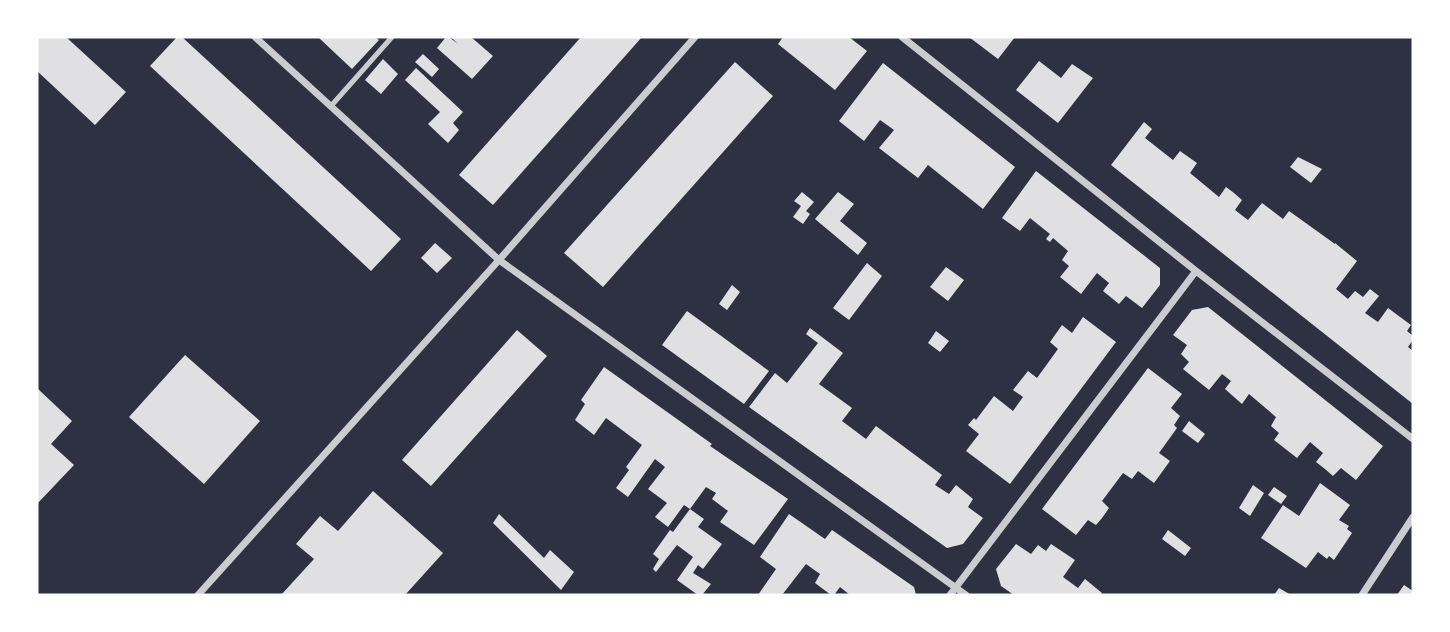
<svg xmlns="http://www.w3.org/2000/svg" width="1450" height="632" font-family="'DM Sans',sans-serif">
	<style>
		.building { fill: #e0e0e3 }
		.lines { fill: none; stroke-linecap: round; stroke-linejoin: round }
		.service { stroke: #caccd0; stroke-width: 5 }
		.minor { stroke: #caccd0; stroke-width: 7 }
	</style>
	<rect width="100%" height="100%" fill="#2d3142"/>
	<path class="building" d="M 37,37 L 66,37 L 126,92 L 95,125 L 37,71 Z
		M 177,37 L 182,37 L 401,239 L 371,271 L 150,66 Z
		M 318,37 L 375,37 L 379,40 L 352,69 Z
		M 446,37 L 449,37 L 458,44 L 451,37 L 471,37 L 493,56 L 472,79 L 437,48 Z
		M 581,37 L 642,37 L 493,205 L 459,175 Z
		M 783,37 L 849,37 L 867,51 L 835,90 L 778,44 Z
		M 969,37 L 1015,37 L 998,59 Z
		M 423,54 L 439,69 L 432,77 L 415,62 Z
		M 383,59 L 398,74 L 381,94 L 365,80 Z
		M 1039,61 L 1061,78 L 1072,64 L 1093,78 L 1058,123 L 1016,90 Z
		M 735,62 L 773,96 L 603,287 L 564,253 Z
		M 883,63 L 1015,167 L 983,209 L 928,165 L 918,178 L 879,148 L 894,130 L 880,120 L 864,141 L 839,121 Z
		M 416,68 L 463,112 L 453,123 L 459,130 L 448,143 L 428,124 L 440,112 L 405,80 Z
		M 1144,122 L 1152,129 L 1145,138 L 1173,160 L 1180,151 L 1197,163 L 1190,173 L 1219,197 L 1226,187 L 1234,193 L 1242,200 L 1235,210 L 1248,220 L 1262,203 L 1283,219 L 1289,211 L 1335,244 L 1335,243 L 1357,261 L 1336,289 L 1348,299 L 1355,291 L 1363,297 L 1370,289 L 1379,296 L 1365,313 L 1378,322 L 1388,308 L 1411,325 L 1407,331 L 1413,336 L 1413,340 L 1408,347 L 1413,351 L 1413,404 L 1111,165 Z
		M 1298,157 L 1322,169 L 1311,183 L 1290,167 Z
		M 1036,171 L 1160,268 L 1160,285 L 1142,308 L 1126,296 L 1119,304 L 1103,291 L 1109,283 L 1097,273 L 1081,294 L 1060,277 L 1069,266 L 1062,260 L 1068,251 L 1053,238 L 1050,242 L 1046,239 L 1050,234 L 1030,218 L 1020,231 L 1002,218 Z
		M 802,192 L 814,202 L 806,211 L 810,214 L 803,224 L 793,217 L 801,206 L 794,201 Z
		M 838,192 L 854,204 L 840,221 L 867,243 L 858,255 L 815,219 Z
		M 435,243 L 452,258 L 437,273 L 421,258 Z
		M 867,263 L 882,276 L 849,320 L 833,308 Z
		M 946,267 L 964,280 L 948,301 L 930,287 Z
		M 732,285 L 740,292 L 727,310 L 719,304 Z
		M 1208,307 L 1383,446 L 1356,480 L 1341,468 L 1333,476 L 1325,469 L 1316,462 L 1323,453 L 1310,442 L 1297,458 L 1274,440 L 1279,433 L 1271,426 L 1276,417 L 1249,394 L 1242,404 L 1225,389 L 1231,381 L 1222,374 L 1209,390 L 1183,369 L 1189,362 L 1181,354 L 1187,345 L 1173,335 L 1192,310 Z
		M 687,311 L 769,371 L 744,404 L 662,345 Z
		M 1083,317 L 1116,342 L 1010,484 L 966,451 L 979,434 L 968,425 L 974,418 L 976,420 L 994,396 L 1013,411 L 1023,397 L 1013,390 L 1028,371 L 1037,378 L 1058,349 L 1050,342 L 1062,325 L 1072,333 Z
		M 810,328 L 843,353 L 819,384 L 852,408 L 842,421 L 866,439 L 876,426 L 942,475 L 935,485 L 949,494 L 956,485 L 973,499 L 968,507 L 983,518 L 963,544 L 947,548 L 749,407 L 775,373 L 787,383 L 818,343 L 806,334 Z
		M 517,330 L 547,356 L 431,486 L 402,460 Z
		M 936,331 L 949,341 L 940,352 L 928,343 Z
		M 185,355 L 260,421 L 204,484 L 129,417 Z
		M 604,367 L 712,444 L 710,446 L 788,499 L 754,545 L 720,522 L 728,511 L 712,499 L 716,493 L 706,487 L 690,509 L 684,505 L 668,527 L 655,517 L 667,503 L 648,489 L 665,467 L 655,459 L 628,497 L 616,488 L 629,470 L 626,467 L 642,445 L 606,418 L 594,435 L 575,420 L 585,404 L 581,400 Z
		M 1148,368 L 1182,394 L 1171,408 L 1180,416 L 1174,425 L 1177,428 L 1159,453 L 1170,461 L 1154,483 L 1138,471 L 1132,479 L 1123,473 L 1102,501 L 1109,508 L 1102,518 L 1096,525 L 1088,520 L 1076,535 L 1042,509 Z
		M 37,388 L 72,421 L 51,444 L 74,465 L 37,504 Z
		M 1189,421 L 1205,434 L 1198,443 L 1182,431 Z
		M 1320,483 L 1350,505 L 1339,520 L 1349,526 L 1347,529 L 1352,533 L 1334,560 L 1329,556 L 1327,559 L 1318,552 L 1306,568 L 1261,538 L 1283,505 L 1299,516 Z
		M 1253,485 L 1264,493 L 1250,516 L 1239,508 Z
		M 1274,487 L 1287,496 L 1281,504 L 1268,495 Z
		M 373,491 L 443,553 L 405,595 L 281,595 L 314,559 L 296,544 L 320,516 L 338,531 Z
		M 690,509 L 704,519 L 698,527 L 722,544 L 703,569 L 698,565 L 693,573 L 711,584 L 702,595 L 698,595 L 677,580 L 693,557 L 677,545 L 656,572 L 653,569 L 659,559 L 653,554 L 670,530 L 673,532 Z
		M 499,514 L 544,558 L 550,550 L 574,572 L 561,590 L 493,523 Z
		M 789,514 L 825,539 L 832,530 L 914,587 L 916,595 L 850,595 L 840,587 L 834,595 L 831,595 L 815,583 L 820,574 L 806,564 L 782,595 L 758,595 L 776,569 L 760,557 Z
		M 1168,530 L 1191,548 L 1185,556 L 1162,539 Z
		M 1016,544 L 1031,554 L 1038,545 L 1046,551 L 1051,544 L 1075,560 L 1063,577 L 1078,588 L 1085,579 L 1102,593 L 1100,595 L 1014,595 L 1001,586 L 996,569 Z
		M 1404,585 L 1413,591 L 1413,595 L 1397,595 Z
		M 1279,588 L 1291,595 L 1274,595 Z"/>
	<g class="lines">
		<path class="service" d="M 331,106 L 392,37"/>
		<path class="minor" d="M 255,37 L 499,260 L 966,595
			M 902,37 L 1196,271 L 1413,439
			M 198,595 L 499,260 L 695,37
			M 950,595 L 1196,271
			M 1362,595 L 1413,517"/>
	</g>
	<rect width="1450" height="632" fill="none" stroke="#ffffff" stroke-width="77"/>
</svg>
